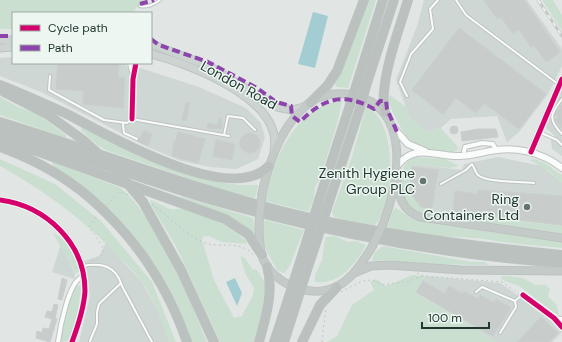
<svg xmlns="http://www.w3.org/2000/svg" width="562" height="342" font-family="'DM Sans',sans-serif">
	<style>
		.built { fill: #ced7d4 }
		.green { fill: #cadfd0 }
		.water { fill: #a3cdd2 }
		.building { fill: #c8cdcb; stroke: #c9cfcc }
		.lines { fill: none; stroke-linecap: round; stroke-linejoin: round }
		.service-casing { stroke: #bec3c1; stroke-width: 4 }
		.minor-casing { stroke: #bec3c1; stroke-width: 6 }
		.tertiary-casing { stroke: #bec3c1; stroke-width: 8 }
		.secondary-casing { stroke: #bdc3c1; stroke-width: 8 }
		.primary-casing { stroke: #bcc3c0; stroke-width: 9 }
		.trunk-casing { stroke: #bcc3c0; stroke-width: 9 }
		.motorway-casing { stroke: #bcc3c0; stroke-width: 10 }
		.path { stroke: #bfc7c5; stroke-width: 1; stroke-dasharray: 2 3; stroke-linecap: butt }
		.service { stroke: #fafbfb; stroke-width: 2 }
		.minor { stroke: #fafbfb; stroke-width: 4 }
		.tertiary { stroke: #fafbfb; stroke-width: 5.5 }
		.secondary { stroke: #fafbfb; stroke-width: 6 }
		.primary { stroke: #ccd3d1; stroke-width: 7 }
		.trunk { stroke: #c3cac8; stroke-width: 7 }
		.motorway { stroke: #bac1bf; stroke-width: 8 }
		.rail-casing { stroke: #c5c9c8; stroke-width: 3 }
		.rail { stroke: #eef6f2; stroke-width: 1.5; stroke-dasharray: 4.5; stroke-linecap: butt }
		.trunk-bridge-casing { stroke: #bcc3c0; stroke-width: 9; stroke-linecap: butt }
		.motorway-bridge-casing { stroke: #bcc3c0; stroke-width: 10; stroke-linecap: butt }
		.trunk-bridge { stroke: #c3cac8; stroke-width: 7 }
		.motorway-bridge { stroke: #bac1bf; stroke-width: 8 }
		.quiet { stroke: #8e44ad; stroke-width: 4; stroke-dasharray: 8 4; stroke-linecap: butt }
		.cycleway-casing { stroke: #eef6f2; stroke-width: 8 }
		.cycleway { stroke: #d6006c; stroke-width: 5 }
		.poi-dot { fill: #64746f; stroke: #eef6f2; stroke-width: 1.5 }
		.labels { text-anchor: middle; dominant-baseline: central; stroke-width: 3; stroke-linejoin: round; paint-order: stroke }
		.street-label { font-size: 14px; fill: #213730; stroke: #eef6f2 }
		.poi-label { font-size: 14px; fill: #213730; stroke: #eef6f2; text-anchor: end }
	</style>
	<rect width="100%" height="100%" fill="#e1e6e4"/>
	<path class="built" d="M 424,0 L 527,0 L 562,49 L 562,66 L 548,94 L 520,131 L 507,142 L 497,116 L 451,119 L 441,128 L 427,132 L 410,118 L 396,80 L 417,26 Z
		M 13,57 L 13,63 L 124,63 L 127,67 L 140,68 L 199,87 L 246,108 L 261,123 L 265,137 L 258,159 L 236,169 L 210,167 L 181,161 L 150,148 L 41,92 L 0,76 L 0,58 Z
		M 562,86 L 562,156 L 552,149 L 551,140 L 555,136 L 545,127 Z
		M 498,157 L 541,166 L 560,181 L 562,183 L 562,226 L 434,211 L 434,209 L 421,207 L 408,192 L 412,164 L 462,170 L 464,164 Z
		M 106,243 L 141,281 L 159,313 L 169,342 L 79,342 L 90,296 L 84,261 L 99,256 Z
		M 61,244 L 75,274 L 74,279 L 52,272 Z
		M 425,276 L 500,283 L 538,309 L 562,329 L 562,332 L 552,342 L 497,342 L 415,292 Z"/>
	<path class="green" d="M 0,0 L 149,0 L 137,7 L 133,13 L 13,13 L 13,29 L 0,29 Z
		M 368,0 L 376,0 L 348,88 L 337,87 L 335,84 Z
		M 542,0 L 553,0 L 562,15 L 562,31 Z
		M 390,95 L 406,107 L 410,118 L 427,132 L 441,128 L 458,147 L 458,149 L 453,152 C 416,150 408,145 393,112 C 390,106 386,101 390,95 Z
		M 0,97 L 18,107 L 38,114 L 66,135 L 66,138 L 0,115 Z
		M 342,101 L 337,124 L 320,179 L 315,187 L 314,198 L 309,211 L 305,211 L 265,201 C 271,162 297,104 342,101 Z
		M 366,107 C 399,119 395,207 374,226 L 351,222 L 334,217 L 332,212 L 352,157 Z
		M 82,127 L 140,156 L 186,174 L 219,182 L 239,185 L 258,185 L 255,198 L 233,193 L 108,151 L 97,145 L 81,130 Z
		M 416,157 L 445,159 L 459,166 L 449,168 L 412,164 L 408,192 L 421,207 L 434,209 L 434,211 L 562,226 L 562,234 L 420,214 C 417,212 412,211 410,208 C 398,194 395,163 416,157 Z
		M 0,159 L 55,184 L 101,221 L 152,282 L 176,342 L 169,342 C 161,321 154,299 141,281 C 135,272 126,264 118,256 C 82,218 46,192 0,166 Z
		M 534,159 L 545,163 L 560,174 L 562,175 L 562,183 L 551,173 L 530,160 Z
		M 53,162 L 121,188 C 164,228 185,289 207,342 L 191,342 L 183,319 L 163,278 L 122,223 L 101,201 L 54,167 L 52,165 Z
		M 180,196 L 253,218 L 255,234 L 254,236 L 235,221 L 184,200 Z
		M 150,200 C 157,202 163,206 170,209 C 175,210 178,208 182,209 C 203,213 231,226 246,241 L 246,244 L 222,242 L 209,236 L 204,236 L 202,240 L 214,280 L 234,318 L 242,316 L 253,295 L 254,288 L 245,273 L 240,256 L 245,258 L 252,269 L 257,270 L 266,285 L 262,311 L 254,342 L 220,342 L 176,246 L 151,205 Z
		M 396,208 L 411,218 L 422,222 L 562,242 L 562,248 L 510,243 L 477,238 L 438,236 L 387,228 L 393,210 Z
		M 265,220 L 304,230 L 290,265 L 285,273 L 278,271 C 269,257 257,237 265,220 Z
		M 53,233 C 68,240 76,255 79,271 L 76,274 Z
		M 335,236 L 348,242 L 356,241 L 366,245 C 356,264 339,285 315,282 L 315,275 L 322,260 L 325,239 L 326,237 Z
		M 383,246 L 471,262 L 485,262 L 489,265 L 411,264 L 388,260 L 372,261 L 374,253 Z
		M 412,275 L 425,276 L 415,292 L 497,342 L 327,342 L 337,336 L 352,305 L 374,290 L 370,282 L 376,279 L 386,286 Z
		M 505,276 L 523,278 L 535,285 L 546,285 L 550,289 L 548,297 L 556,304 L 559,314 L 556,314 L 519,286 L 503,280 L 500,277 Z
		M 76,285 L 80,286 L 81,288 L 77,317 L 70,340 L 62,342 L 60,339 L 67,307 Z"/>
	<path class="water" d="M 313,12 L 328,16 L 315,68 L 298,64 Z
		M 235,278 L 242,293 L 237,306 L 226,282 Z"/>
	<path class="building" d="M 484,0 L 524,0 L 560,52 L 546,62 L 534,45 L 531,47 L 519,29 L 513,34 L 501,17 L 497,19 Z
		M 459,28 L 546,94 L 519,129 L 484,103 L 476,113 L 456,98 L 443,114 L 412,90 Z
		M 58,63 L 119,63 L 118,77 L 125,78 L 123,108 L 83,104 L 84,91 L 56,89 Z
		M 186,102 L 190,103 L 186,121 L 182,120 Z
		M 562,105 L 562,128 L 555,120 L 558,117 L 555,114 Z
		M 219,118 L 221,118 L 221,123 L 223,123 L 221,129 L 207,128 L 208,123 L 218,125 Z
		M450 130a4 4 0 1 1 8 0a4 4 0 1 1-8 0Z
		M 478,129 L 496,129 L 498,137 L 462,141 L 461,132 Z
		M 144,130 L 152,134 L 148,146 L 138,142 Z
		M 178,132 L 205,139 L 198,163 L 172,156 L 174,141 L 176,141 Z
		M240 143a10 10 0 1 1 20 0a10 10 0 1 1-20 0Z
		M 216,140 L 235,144 L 232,160 L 213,156 Z
		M 412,167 L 438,170 L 432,208 L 421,207 L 409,192 Z
		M 478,190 L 562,196 L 562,225 L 453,212 L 455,191 L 478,194 Z
		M 62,278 L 67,280 L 62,300 L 58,299 Z
		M 423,281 L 445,294 L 449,286 L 463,294 L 464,291 L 478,299 L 480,295 L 494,303 L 496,299 L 511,308 L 493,336 L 416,292 Z
		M 54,304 L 58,305 L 55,318 L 57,319 L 50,342 L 36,338 L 37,331 L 42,333 L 43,328 L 49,329 L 52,319 L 45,317 L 47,311 L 52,312 Z
		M 541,317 L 558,333 L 549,342 L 517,342 Z"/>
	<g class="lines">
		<g class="service-casing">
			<path id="service" d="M 456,0 L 466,15 L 558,84
				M 140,6 C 146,8 155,4 160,0
				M 50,76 L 49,90 L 104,120 L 127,123 L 132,119 L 229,136
				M 407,96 L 400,82 L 411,54 L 433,29 L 430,9 L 438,0
				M 562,99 C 550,114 548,120 562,134
				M 123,124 L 124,133 L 137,139
				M 539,132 L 557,140 L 562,145
				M 224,135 L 228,116 L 243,118 L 255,130
				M 441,184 L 466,170 L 472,164 C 474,167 475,172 478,175 C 487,183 520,181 534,183
				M 82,266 C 102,262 116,266 122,286 L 152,342
				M 476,292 L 482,287 L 515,301 L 522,295
				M 500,333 L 516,307 L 515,301
				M 90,341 L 97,324 L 97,312 L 99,304 L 121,283"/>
		</g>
		<g class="minor-casing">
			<path id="minor" d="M 130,63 L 133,76
				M 132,119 L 133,79 L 136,63
				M 464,151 L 465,147 L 482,143 L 493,144 L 496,150
				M 523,295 L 554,318 L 562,327
				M 554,318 L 562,319
				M 58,342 C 60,328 69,279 83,277"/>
		</g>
		<g class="tertiary-casing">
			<path id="tertiary" d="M 531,152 L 562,79
				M 0,200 C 46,206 85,243 85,291 C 84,308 78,326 72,342"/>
		</g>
		<g class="secondary-casing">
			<path id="secondary" d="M 392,126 L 408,144 L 425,151
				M 397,166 C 416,142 435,157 459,156 C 470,156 480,153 490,151 C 515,146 542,152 562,168"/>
		</g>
		<g class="primary-casing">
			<path id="primary" d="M 0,40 L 13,40
				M 151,44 L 211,67 L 277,107 L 292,110 L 304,107
				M 0,48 L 13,47
				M 151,54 C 189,64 284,99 274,150"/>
		</g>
		<g class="trunk-casing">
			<path id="trunk" d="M 397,181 C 399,198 403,211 420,217 L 562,238
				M 262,193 C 269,161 282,124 309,103 C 321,94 339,92 353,95 C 413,108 399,182 383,224
				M 259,223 C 259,234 259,248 263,259 C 275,286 315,301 341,284 C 355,275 363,261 372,247
				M 354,273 L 371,266 L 388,265 L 461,270 L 562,271"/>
		</g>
		<g class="motorway-casing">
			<path id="motorway" d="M 357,83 L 383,0
				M 0,85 C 23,94 45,104 67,114 C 107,135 231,207 269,166
				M 366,86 L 394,0
				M 4,92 L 47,114 L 83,140
				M 310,103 L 327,86 L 337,71 L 364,0
				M 385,113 C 378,84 399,30 408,0
				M 0,122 C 95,151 188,187 285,212 C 375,234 469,246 562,255
				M 0,130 C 71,152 141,179 212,200 C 326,232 444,255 562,263
				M 0,138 L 225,219 L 248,234 L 262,255
				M 0,147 C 36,160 73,181 101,208
				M 319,200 L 350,105
				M 143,202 L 181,270 L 214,342
				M 329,202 L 360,108
				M 106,213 C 143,249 170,293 187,342
				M 297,271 L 306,243
				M 306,273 L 316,243
				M 259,342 C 266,316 274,292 267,266
				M 274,342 L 284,312
				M 284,342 L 293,314
				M 302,342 L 320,305 L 337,287"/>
		</g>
		<path class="path" d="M 152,204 C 165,214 194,241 208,244 C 224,247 244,241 254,256
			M 107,205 L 119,192 L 129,195
			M 92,261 C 98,258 104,256 104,249 L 89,227 L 97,216
			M 417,273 L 424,276 L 502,282 L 519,294
			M 341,292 L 362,281 L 372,280 L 384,285 L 409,281 L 423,276
			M 322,342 L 326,308"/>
		<use href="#service" class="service"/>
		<use href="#minor" class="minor"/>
		<use href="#tertiary" class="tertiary"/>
		<use href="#secondary" class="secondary"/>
		<use href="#primary" class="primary"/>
		<use href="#trunk" class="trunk"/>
		<use href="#motorway" class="motorway"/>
		<g class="rail-casing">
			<path id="rail" d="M 538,0 L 562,36"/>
		</g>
		<use href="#rail" class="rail"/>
		<g class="trunk-bridge-casing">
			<path id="trunk-bridge" d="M 259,223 L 262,193
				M 372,247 L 383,224"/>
		</g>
		<g class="motorway-bridge-casing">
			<path id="motorway-bridge" d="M 350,105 L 357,83
				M 360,108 L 366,86
				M 83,140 L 117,171 L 143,202
				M 101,208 L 106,213
				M 306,243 L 319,200
				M 316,243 L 329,202
				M 284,312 L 297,271
				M 293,314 L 306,273"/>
		</g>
		<use href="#trunk-bridge" class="trunk-bridge"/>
		<use href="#motorway-bridge" class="motorway-bridge"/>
		<path class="quiet" d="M 140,4 L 154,0
			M 0,36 L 13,36
			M 151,39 L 159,45 L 208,62 L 257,88 L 276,102 L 291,106 L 292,116 L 300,122 C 323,98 344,92 374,109 L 380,101 L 386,101 L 387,109 L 397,132"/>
		<g class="cycleway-casing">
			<path id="cycleway" d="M 132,119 L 133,79 L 136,63
				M 531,152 L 562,79
				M 0,200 C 46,206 85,243 85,291 C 84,308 78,326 72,342
				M 523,295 L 554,318 L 562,327"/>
		</g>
		<use href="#cycleway" class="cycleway"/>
	</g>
	<g class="poi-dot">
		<circle cx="423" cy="181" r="4"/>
		<circle cx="527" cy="207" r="4"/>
	</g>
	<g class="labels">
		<g class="street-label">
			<text transform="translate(239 85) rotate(29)">London Road</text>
		</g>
		<g class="poi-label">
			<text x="415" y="173">Zenith Hygiene<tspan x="415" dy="16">Group PLC</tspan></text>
			<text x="519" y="199">Ring<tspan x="519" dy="16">Containers Ltd</tspan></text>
		</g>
	</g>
	<rect x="12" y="12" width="140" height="52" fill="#eef6f2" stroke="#9caaa4"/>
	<rect x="20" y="25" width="20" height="6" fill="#d6006c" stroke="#9caaa4"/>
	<text x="48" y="32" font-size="12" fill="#213730">Cycle path</text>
	<rect x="20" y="45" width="20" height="6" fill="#8e44ad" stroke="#9caaa4"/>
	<text x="48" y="52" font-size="12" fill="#213730">Path</text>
	<path d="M422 322v6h67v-6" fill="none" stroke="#213730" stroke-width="2"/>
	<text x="428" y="322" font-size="12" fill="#213730" stroke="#eef6f2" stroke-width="3" paint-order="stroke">100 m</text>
</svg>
